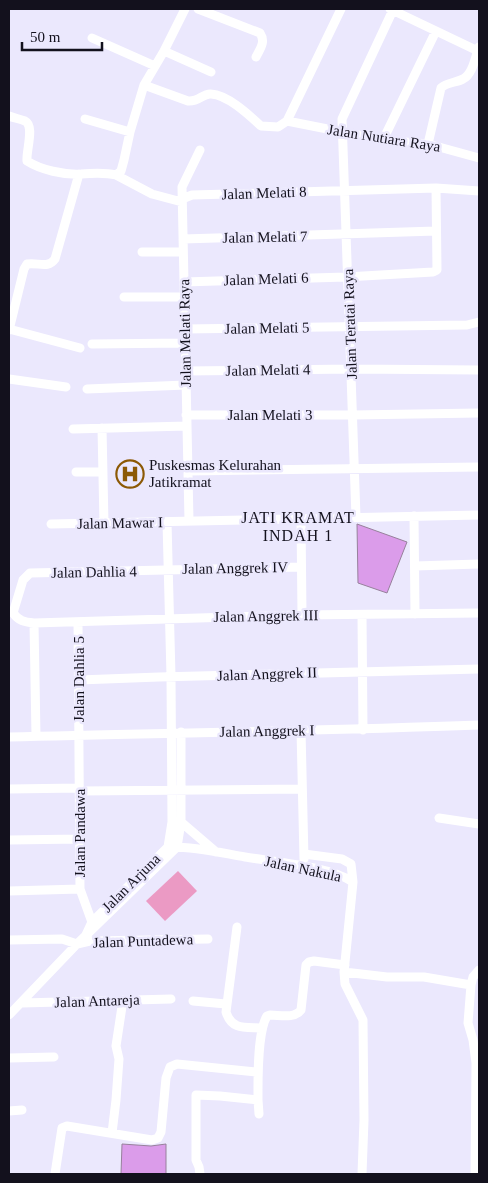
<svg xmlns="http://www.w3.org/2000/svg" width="488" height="1183" font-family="'Times New Roman',serif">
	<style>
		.green { fill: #eb9ac4 }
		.building { fill: #db9cea; stroke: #97819c }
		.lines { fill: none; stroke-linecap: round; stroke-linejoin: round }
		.street { stroke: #fff; stroke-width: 9 }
		.labels { text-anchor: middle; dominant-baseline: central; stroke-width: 5; stroke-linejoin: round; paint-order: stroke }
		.street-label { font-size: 15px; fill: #13111d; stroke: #ebe8fd }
		.poi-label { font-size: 15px; fill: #13111d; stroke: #ebe8fd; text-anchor: start }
		.neighbourhood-label { font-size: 16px; letter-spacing: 1px; fill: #13111d; stroke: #ebe8fd }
	</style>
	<rect width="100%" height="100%" fill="#ebe8fd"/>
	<path class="green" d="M 178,871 L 197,891 L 165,921 L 146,901 Z"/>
	<path class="building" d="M 357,524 L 407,542 L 387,593 L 358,583 Z
		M 122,1144 L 151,1146 L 166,1144 L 166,1174 L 121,1174 Z"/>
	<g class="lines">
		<path class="street" d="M 198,9 L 260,33 C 266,42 260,49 256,57
			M 390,9 L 478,51
			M 92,38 L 155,66
			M 164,51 L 211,72
			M 144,85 L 188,101 C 199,102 203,93 211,94 C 228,95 249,115 261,126 L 278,127 L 287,121
			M 9,116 C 14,118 20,119 25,121 C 35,126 26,150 27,161 C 41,170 64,175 81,174 C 92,173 104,172 116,175 L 121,171 L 124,160 L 130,132 L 144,85 L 164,51 L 185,9
			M 85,119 L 130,132
			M 287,121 L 383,140 L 428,144 L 479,158
			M 287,121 L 341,9
			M 383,140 L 436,31
			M 428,144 L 441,88 C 447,82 456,83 463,79 C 473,74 475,57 479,47
			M 116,175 L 152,194 L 182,202
			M 436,188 L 479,191
			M 182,199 L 192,195 L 436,188 L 437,270 L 433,272 L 346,277 L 184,282
			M 183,239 L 436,231
			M 142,252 L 183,252
			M 124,297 L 184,297
			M 9,329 L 80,348
			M 185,329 L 467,325 L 479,322
			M 9,330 L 24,269 L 27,264 C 38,262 48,269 55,259 L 79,174
			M 92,344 L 185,343
			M 185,371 L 351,369 L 479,370
			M 9,379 L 66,387
			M 87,389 L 186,385
			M 186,415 L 353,415 L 479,413
			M 102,428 L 104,524
			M 73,429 L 187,426
			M 188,471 L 479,467
			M 76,472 L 103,472
			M 414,516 L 415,614
			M 356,517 L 342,119 L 393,10
			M 301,519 L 302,615
			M 189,521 L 182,187 L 200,150
			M 51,524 L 479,515
			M 415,566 L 479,564
			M 301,567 L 30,573 L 23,580 L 13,613 C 19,621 24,622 34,623 L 300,615 L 479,613
			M 362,615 L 363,730
			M 78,622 L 80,889 L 93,925
			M 34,623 L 36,736
			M 79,680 L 159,677 L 479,669
			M 301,730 L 304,859
			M 9,737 C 166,733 322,731 479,725
			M 9,789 L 80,788
			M 80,791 L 302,789
			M 439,818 L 479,824
			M 177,822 L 181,822 L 216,852
			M 9,840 L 81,839
			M 173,847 C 197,847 222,853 245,857 C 275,862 329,866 353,882
			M 304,854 L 342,859 L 351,864 L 353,882 L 344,972 L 345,984 L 363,1020 L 364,1120 L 362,1174
			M 9,891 L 80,889
			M 237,927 L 226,1012 C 232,1031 246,1027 262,1028
			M 85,937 L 92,922 L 168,847 L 172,822 L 171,676 L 167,522
			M 9,940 L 62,939 L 77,944 L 90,941 L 208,939
			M 344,972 L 387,977 L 424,977 L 471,985
			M 193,1001 L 226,1004
			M 22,1003 L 171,999
			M 9,1015 L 77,944 L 177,847 L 181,822 L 181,732
			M 9,1058 L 54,1057
			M 258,1100 L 259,1114
			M 9,1111 L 22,1110
			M 112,1133 L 116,1100 L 119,1059 L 116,1046 L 123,1000
			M 55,1174 L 62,1128 L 67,1126 L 152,1140 L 158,1138 L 161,1132 L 166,1078 L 170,1067 L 177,1064 L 257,1072
			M 200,1174 L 199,1167 L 196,1160 L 196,1095 L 220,1096 L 258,1100 C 258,1081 257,1032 267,1016 L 270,1015 C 280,1015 294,1019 301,1010 L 306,965 L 309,962 L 314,961 L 345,965
			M 475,1174 L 476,1063 L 473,1040 L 468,1023 L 471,985 L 473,977 L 479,970"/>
	</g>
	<defs>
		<g id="hospital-ring" transform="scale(1.4375)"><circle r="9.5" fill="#ebe8fd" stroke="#8c5905" stroke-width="1.5"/><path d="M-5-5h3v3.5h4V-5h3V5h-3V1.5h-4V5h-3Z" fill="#8c5905"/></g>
	</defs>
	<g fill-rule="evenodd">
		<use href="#hospital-ring" x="130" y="474"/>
	</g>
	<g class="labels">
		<g class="street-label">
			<text transform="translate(384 138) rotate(9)">Jalan Nutiara Raya</text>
			<text transform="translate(264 193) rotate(-2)">Jalan Melati 8</text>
			<text transform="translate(265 237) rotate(-1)">Jalan Melati 7</text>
			<text transform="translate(266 279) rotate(-2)">Jalan Melati 6</text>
			<text transform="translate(350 324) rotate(-92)">Jalan Teratai Raya</text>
			<text transform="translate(267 328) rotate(-1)">Jalan Melati 5</text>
			<text transform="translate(185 333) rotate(-91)">Jalan Melati Raya</text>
			<text transform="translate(268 370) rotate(-1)">Jalan Melati 4</text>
			<text x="270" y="415">Jalan Melati 3</text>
			<text transform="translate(120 523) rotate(-1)">Jalan Mawar I</text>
			<text transform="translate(235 568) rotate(-1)">Jalan Anggrek IV</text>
			<text transform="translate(94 572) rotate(-1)">Jalan Dahlia 4</text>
			<text transform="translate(266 616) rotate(-1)">Jalan Anggrek III</text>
			<text transform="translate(267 674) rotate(-2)">Jalan Anggrek II</text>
			<text transform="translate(79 679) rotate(-90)">Jalan Dahlia 5</text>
			<text transform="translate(267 731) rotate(-1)">Jalan Anggrek I</text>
			<text transform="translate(80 833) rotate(-90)">Jalan Pandawa</text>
			<text transform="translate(303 869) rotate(12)">Jalan Nakula</text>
			<text transform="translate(131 883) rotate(-45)">Jalan Arjuna</text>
			<text transform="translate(143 941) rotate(-2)">Jalan Puntadewa</text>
			<text transform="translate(97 1001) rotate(-2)">Jalan Antareja</text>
		</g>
		<g class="poi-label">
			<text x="149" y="465">Puskesmas Kelurahan<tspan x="149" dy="17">Jatikramat</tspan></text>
		</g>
		<g class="neighbourhood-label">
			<text x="298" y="517">JATI KRAMAT<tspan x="298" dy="18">INDAH 1</tspan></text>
		</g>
	</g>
	<rect width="488" height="1183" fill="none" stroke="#13111d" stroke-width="20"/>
	<path d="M22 42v8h80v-8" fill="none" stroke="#13111d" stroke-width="2.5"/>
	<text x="30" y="42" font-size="15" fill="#13111d" stroke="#ebe8fd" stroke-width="4" paint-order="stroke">50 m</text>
</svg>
